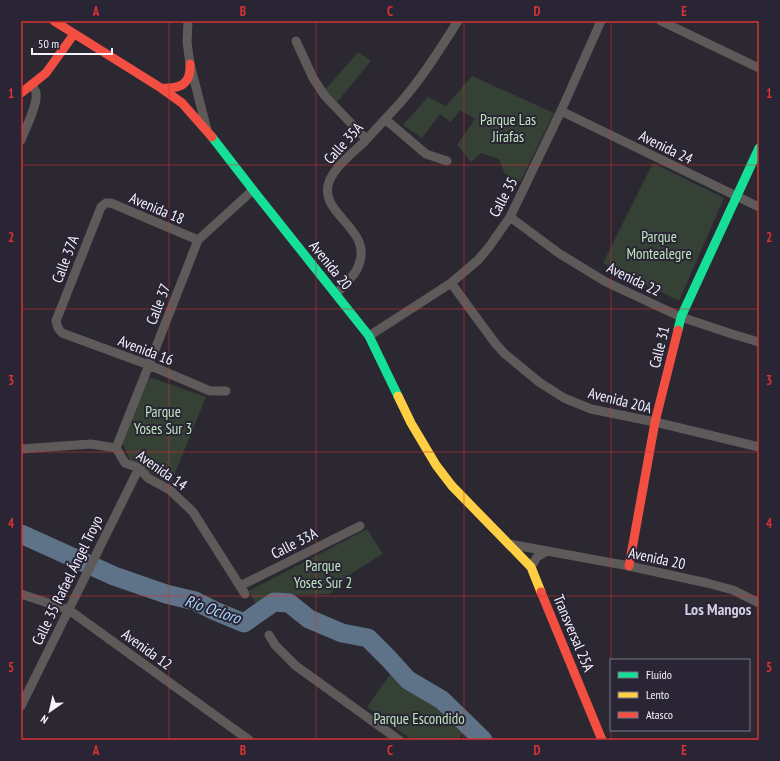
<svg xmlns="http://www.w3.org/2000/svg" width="780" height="761" font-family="'PT Sans Narrow',sans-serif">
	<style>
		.green { fill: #364136 }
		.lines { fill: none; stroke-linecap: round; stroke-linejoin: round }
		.river { stroke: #5e7388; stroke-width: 19 }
		.street { stroke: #5e5a5a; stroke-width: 9 }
		.fast { stroke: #16e098; stroke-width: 9 }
		.slow { stroke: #ffcf43; stroke-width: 9 }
		.jam { stroke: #f24e42; stroke-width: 9 }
		.grid { fill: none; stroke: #d83233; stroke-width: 1; stroke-opacity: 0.55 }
		.labels { text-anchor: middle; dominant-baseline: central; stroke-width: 4; stroke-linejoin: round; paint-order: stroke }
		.park-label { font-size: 15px; fill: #bde7bb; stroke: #2a2535 }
		.street-label { font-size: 15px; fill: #f5f2fc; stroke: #2a2535 }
		.water-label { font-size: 16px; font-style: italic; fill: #aad7ff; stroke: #2a2535 }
		.neighbourhood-label { font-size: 16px; font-weight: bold; fill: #d3cee2; stroke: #2a2535 }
		.neatline { fill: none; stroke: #d83233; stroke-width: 1.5 }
		.grid-label { font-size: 13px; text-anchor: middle; font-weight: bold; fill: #d83233 }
	</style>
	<rect width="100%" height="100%" fill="#2b2832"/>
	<path class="green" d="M 358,52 L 371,61 L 337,102 L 325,90 Z
		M 472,76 L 554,113 L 520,182 L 505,174 L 499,159 L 481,153 L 471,162 L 457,145 L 475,119 L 460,110 L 451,122 L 440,114 L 422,138 L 403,125 L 428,97 L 446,106 Z
		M 653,163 L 724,198 L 679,301 L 603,263 Z
		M 152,378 L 206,397 L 171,483 L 131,463 L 121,439 L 147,380 Z
		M 367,529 L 383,554 L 352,573 L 330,594 L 293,595 L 271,599 L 258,607 L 249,591 Z
		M 393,670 L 404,684 L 438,703 L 465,730 L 458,740 L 412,740 L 367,707 Z"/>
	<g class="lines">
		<path class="river" d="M 21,534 L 114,576 L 166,594 L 195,601 L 215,611 L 244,623 L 274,602 L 289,603 L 309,619 L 342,633 L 368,638 L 389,659 L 408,680 L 442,700 L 483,740"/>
		<path class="street" d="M 188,21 L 187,42 L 190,64 L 207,130
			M 661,21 L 759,68
			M 296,41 L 313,78 L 325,96 L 366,139
			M 561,111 L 759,207
			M 385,119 L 426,154 L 447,161
			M 21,140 C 25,130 38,104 36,93 C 36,90 33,88 32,85
			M 510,217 L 560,254 L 606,282 L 681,317 L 732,334 L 759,342
			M 198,240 L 111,203 L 106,203 L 101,207 L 56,321 L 58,328 L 62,333 L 149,365 L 210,391 L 226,391
			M 451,283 L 495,343 L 504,353 L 539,382 L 564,398 L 591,409 L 655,422 L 759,447
			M 336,294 C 343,286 351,279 356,271 C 379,229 317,216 329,182 C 335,166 354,152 365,141 C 377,128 389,115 400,103 C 422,78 440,49 458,21
			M 369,336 L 451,283 L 478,260 L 489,247 L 510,217 L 561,111 L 601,21
			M 116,448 L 149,365 L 198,240 L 253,190
			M 21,449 L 91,444 L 116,448 L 125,463 L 139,468 L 148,478 L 170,490 L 193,512 L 245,594
			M 509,544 L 629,566 L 707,583 L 733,590 L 759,603
			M 531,567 L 537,557 L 547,551
			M 240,586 L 360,526
			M 21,594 L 69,610 L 249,740
			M 269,635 L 275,645 L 296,666 L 399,740
			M 21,706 L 139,468"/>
		<path class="fast" d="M 212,137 L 253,190 L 369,336 L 398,396
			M 678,330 L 681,317 L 759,148"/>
		<path class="slow" d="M 398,396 L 411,423 L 436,465 L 452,486 L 531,567 L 541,592"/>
		<path class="jam" d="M 54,21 L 161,88 L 182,103 L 212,137
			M 161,88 C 180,89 191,85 190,64
			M 21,93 L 46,73 L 74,34
			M 629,566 L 655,422 L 678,330
			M 541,592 L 602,740"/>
	</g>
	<path class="grid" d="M 169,21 L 169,740M 316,21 L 316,740M 464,21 L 464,740M 611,21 L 611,740M 21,165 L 759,165M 21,309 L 759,309M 21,452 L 759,452M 21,596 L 759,596"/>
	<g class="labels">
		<g class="park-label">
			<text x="508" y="119">Parque Las<tspan x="508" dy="17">Jirafas</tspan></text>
			<text x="659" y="236">Parque<tspan x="659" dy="17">Montealegre</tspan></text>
			<text x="163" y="411">Parque<tspan x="163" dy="17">Yoses Sur 3</tspan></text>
			<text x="323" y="565">Parque<tspan x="323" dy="17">Yoses Sur 2</tspan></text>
			<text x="419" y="718">Parque Escondido</text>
		</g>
		<g class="street-label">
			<text transform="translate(343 143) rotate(-48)">Calle 35A</text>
			<text transform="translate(666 147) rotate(26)">Avenida 24</text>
			<text transform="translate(503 197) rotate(-62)">Calle 35</text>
			<text transform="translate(157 208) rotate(23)">Avenida 18</text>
			<text transform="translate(65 259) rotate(-69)">Calle 37A</text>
			<text transform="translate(331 265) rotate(51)">Avenida 20</text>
			<text transform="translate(634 279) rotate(26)">Avenida 22</text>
			<text transform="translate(158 304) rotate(-69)">Calle 37</text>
			<text transform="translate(659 347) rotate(-76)">Calle 31</text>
			<text transform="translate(146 350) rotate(21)">Avenida 16</text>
			<text transform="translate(620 400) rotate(14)">Avenida 20A</text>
			<text transform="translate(162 470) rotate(35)">Avenida 14</text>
			<text transform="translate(294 543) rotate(-27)">Calle 33A</text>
			<text transform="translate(657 558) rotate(12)">Avenida 20</text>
			<text transform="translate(67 580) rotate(-64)">Calle 35 Rafael Ángel Troyo</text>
			<text transform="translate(574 633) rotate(67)">Transversal 25A</text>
			<text transform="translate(147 649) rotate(36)">Avenida 12</text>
		</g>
		<g class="water-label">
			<text transform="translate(213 609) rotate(19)">Río Ocloro</text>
		</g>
		<g class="neighbourhood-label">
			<text x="718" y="609">Los Mangos</text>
		</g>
	</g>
	<rect width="780" height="761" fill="none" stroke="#2a2535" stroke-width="44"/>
	<rect x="610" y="659" width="140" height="72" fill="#2a2535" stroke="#7b7785"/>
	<rect x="618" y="672" width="20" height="6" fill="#16e098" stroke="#7b7785"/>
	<text x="646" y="679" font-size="12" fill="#f5f2fc">Fluido</text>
	<rect x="618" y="692" width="20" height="6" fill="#ffcf43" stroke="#7b7785"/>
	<text x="646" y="699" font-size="12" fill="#f5f2fc">Lento</text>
	<rect x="618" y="712" width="20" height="6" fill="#f24e42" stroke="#7b7785"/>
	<text x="646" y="719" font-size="12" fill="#f5f2fc">Atasco</text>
	<g transform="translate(50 711) rotate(214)" stroke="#2a2535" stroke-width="3" paint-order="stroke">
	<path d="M0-3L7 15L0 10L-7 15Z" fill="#f5f2fc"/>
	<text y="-6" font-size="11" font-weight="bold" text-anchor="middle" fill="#f5f2fc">N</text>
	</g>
	<path d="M32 48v6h80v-6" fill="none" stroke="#f5f2fc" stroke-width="2"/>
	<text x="38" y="48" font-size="12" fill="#f5f2fc" stroke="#2a2535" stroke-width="3" paint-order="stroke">50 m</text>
	<rect x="22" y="22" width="736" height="717" class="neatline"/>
	<g class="grid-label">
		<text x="96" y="16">A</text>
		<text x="243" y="16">B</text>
		<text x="390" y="16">C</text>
		<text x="537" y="16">D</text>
		<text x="684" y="16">E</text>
		<text x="11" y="98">1</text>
		<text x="769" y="98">1</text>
		<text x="11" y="242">2</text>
		<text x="769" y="242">2</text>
		<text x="11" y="385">3</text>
		<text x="769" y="385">3</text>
		<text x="11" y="528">4</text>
		<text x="769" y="528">4</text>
		<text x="11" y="672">5</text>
		<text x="769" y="672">5</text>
		<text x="96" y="755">A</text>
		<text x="243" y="755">B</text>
		<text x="390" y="755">C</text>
		<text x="537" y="755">D</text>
		<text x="684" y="755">E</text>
	</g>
</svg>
